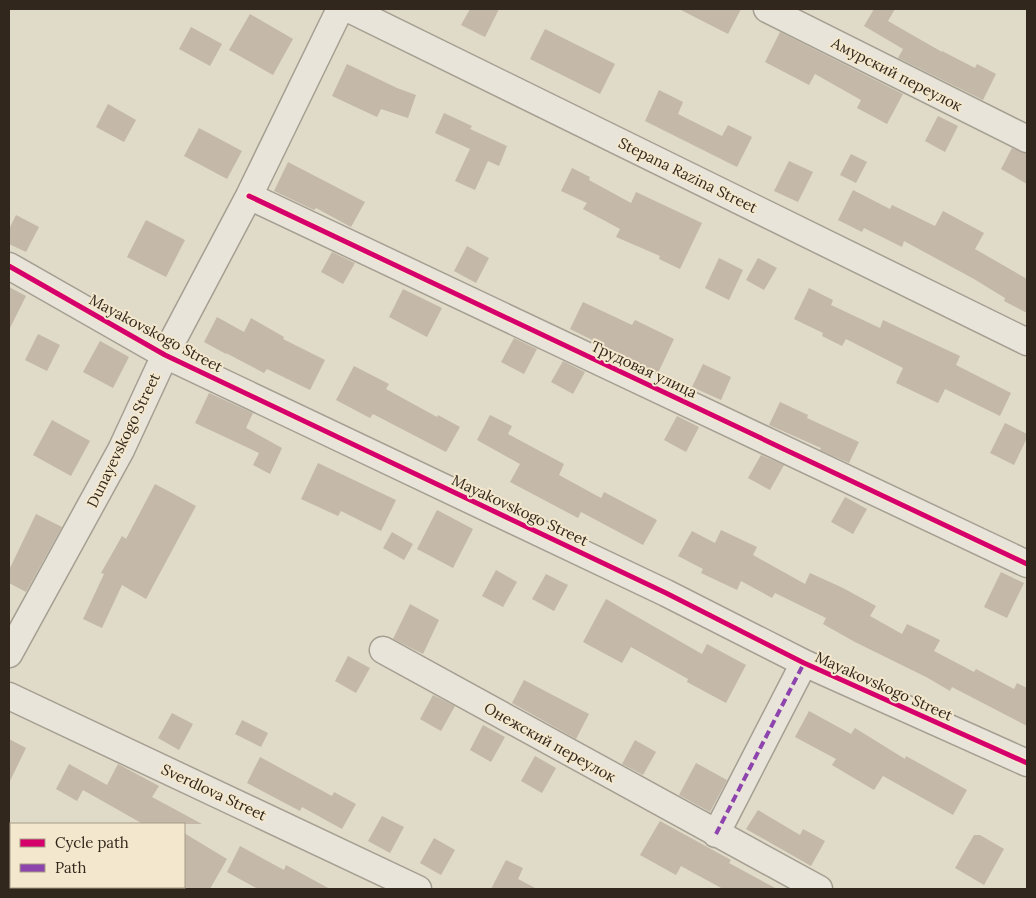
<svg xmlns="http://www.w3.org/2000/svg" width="1036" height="898" font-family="Lora,serif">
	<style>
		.building { fill: #c4b8a9 }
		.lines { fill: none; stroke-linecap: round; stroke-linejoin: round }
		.minor-casing { stroke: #a59f92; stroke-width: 29 }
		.minor { stroke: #e8e4da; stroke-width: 26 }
		.quiet { stroke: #8e44ad; stroke-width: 4; stroke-dasharray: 8 4; stroke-linecap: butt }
		.cycleway-casing { stroke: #f3e8cd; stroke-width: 8 }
		.cycleway { stroke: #d6006c; stroke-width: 5 }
		.labels { text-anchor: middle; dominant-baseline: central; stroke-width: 4; stroke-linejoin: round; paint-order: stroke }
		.street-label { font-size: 15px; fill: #32271c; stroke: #f3e8cd }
	</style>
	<rect width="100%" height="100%" fill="#e0dac8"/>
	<path class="building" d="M 470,9 L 499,9 L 485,37 L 461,25 Z
		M 679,9 L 741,9 L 728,34 Z
		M 874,9 L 895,9 L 888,21 L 942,52 L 942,51 L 975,68 L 977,64 L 996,74 L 983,100 L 898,58 L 903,49 L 864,26 Z
		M 250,14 L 293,39 L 273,75 L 229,50 Z
		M 191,27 L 222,44 L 210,66 L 179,49 Z
		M 545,29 L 615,64 L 600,94 L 530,59 Z
		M 780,32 L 903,94 L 887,124 L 857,108 L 861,100 L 815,74 L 809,85 L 765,62 Z
		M 347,64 L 397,88 L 416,95 L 408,118 L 381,109 L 377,117 L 332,96 Z
		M 659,90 L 683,102 L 678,114 L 722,136 L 728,125 L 752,137 L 737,167 L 645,121 Z
		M 108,104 L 136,120 L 124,142 L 96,127 Z
		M 444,113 L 472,126 L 470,129 L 507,146 L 499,166 L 488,161 L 475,190 L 455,181 L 470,149 L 435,133 Z
		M 938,116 L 958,126 L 945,152 L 925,141 Z
		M 199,128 L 242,151 L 227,179 L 184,156 Z
		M 1012,148 L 1027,154 L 1027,184 L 1001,169 Z
		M 851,154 L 867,162 L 856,183 L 840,175 Z
		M 789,161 L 813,172 L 798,202 L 774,191 Z
		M 288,162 L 365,202 L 351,227 L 316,208 L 314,210 L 274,191 Z
		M 572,168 L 590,177 L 589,180 L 631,203 L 636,192 L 702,223 L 680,269 L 659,259 L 660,256 L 616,237 L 620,229 L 583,209 L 587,203 L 561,191 Z
		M 853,190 L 890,209 L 892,205 L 935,226 L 943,211 L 984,233 L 975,249 L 1027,279 L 1027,313 L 1004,301 L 1005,298 L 974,279 L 904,241 L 902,247 L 864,228 L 862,232 L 838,220 Z
		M 16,215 L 39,227 L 26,252 L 9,244 L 9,229 Z
		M 146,220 L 185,240 L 166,277 L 127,257 Z
		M 467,246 L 489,258 L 476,283 L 454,271 Z
		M 332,252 L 355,263 L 343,284 L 321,272 Z
		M 719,258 L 743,270 L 729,300 L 705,288 Z
		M 758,258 L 777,268 L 764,290 L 746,280 Z
		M 9,287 L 26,296 L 9,330 Z
		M 809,288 L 833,300 L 831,305 L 880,328 L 883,320 L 960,356 L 956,365 L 1011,393 L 1000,416 L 945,389 L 938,403 L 896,383 L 903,368 L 846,339 L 842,346 L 822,336 L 823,333 L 794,319 Z
		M 403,289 L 442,308 L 427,337 L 389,317 Z
		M 583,302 L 632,325 L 635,320 L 674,339 L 658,373 L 570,329 Z
		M 217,317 L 244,332 L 251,318 L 284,337 L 283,339 L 325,360 L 310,390 L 267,369 L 264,373 L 226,353 L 226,354 L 204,342 Z
		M 38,334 L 60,345 L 47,371 L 25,360 Z
		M 514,338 L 537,349 L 524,374 L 501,362 Z
		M 100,341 L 129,357 L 113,388 L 83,372 Z
		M 563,361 L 585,372 L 573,394 L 551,382 Z
		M 703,364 L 731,377 L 721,400 L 692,387 Z
		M 354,366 L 389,384 L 386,389 L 437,417 L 438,415 L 460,427 L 446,452 L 373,414 L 370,418 L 336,400 Z
		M 209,393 L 253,413 L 246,428 L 282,448 L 270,474 L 253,465 L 259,453 L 195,423 Z
		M 780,402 L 808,415 L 807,418 L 859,442 L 849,463 L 820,450 L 821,448 L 769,425 Z
		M 490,415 L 512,426 L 508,434 L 564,464 L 559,475 L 601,498 L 604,492 L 657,520 L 643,545 L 581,512 L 578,518 L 510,482 L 520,464 L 477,440 Z
		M 677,416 L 699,427 L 686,452 L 664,440 Z
		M 52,420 L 90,441 L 71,476 L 33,455 Z
		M 1005,423 L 1027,434 L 1027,438 L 1014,465 L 990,453 Z
		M 761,455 L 784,465 L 770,490 L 748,478 Z
		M 318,463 L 396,500 L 381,531 L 341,511 L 338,516 L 301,499 Z
		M 155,484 L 196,506 L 146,599 L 122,585 L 102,628 L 83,619 L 104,574 L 101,573 L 122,536 L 126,539 Z
		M 845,497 L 867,509 L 853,534 L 831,522 Z
		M 437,510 L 473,529 L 453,568 L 417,549 Z
		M 36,514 L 62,527 L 26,592 L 9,583 L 9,570 Z
		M 721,530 L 757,547 L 753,555 L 805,584 L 810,573 L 843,588 L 876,606 L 870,616 L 902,634 L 907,624 L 940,640 L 934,651 L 974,672 L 976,669 L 1014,689 L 1017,683 L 1027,688 L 1027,726 L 952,687 L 950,691 L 928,678 L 855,642 L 823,624 L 826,618 L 775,593 L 772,598 L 741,581 L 737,590 L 701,573 L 703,569 L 678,556 L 692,531 L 715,543 Z
		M 392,532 L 413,544 L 404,560 L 383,548 Z
		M 496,570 L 517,582 L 503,607 L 482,596 Z
		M 1001,572 L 1024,583 L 1007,618 L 984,607 Z
		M 546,574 L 568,585 L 554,611 L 532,599 Z
		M 606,599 L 702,654 L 707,644 L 746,665 L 726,703 L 687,682 L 688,679 L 631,647 L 622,663 L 583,642 Z
		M 410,604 L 439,620 L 423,654 L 393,639 Z
		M 348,656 L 370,668 L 356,693 L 335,681 Z
		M 524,680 L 589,714 L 576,739 L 512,703 Z
		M 433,695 L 455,706 L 441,731 L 420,719 Z
		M 809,711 L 851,734 L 855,728 L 905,759 L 906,756 L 967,790 L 953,815 L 883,776 L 874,790 L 832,765 L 836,759 L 795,737 Z
		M 172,713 L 193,724 L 179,750 L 158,738 Z
		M 242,720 L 268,733 L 261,747 L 235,734 Z
		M 483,725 L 505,737 L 491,762 L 470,750 Z
		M 9,739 L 26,748 L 9,783 Z
		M 635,740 L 656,752 L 643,775 L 622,764 Z
		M 535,756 L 556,768 L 542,793 L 521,781 Z
		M 260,757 L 332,796 L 334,792 L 356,804 L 342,829 L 302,807 L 300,811 L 247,783 Z
		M 696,763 L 727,780 L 710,812 L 679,795 Z
		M 69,764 L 107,785 L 118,764 L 159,786 L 152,797 L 202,824 L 143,824 L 83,790 L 77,801 L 56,789 Z
		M 758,810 L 800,835 L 803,829 L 825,841 L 811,866 L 746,829 Z
		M 382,816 L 404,827 L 390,853 L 368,841 Z
		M 660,821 L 731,860 L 729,863 L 777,889 L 723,889 L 681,866 L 676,875 L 640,855 Z
		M 184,833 L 227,859 L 210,889 L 184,889 Z
		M 974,835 L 980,835 L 1004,849 L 984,885 L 955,868 Z
		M 434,838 L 455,850 L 441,875 L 420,863 Z
		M 240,846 L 284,870 L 286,865 L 330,889 L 258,889 L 227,872 Z
		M 506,860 L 523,868 L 518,879 L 537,889 L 491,889 Z"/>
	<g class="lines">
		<g class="minor-casing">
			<path id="minor" d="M 349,9 L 1027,342
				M 767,9 L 1027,139
				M 249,196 L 1027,564
				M 9,266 L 165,355 L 666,593 L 804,663 L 1027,763
				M 383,650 L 819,889
				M 9,654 L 121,450 L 165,355 L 249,196 L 340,9
				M 9,696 L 418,889
				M 716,834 L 804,663"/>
		</g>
		<use href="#minor" class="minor"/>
		<path class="quiet" d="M 716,834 L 804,663"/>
		<g class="cycleway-casing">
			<path id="cycleway" d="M 249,196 L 1027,564
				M 9,266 L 165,355 L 666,593 L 804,663 L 1027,763"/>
		</g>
		<use href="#cycleway" class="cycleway"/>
	</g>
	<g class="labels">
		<g class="street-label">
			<text transform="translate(897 74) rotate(27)">Амурский переулок</text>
			<text transform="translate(688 175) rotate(26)">Stepana Razina Street</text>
			<text transform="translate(156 333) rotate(28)">Mayakovskogo Street</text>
			<text transform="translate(644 369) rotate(25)">Трудовая улица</text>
			<text transform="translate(123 440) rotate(-64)">Dunayevskogo Street</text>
			<text transform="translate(520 510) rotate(25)">Mayakovskogo Street</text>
			<text transform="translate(884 686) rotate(24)">Mayakovskogo Street</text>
			<text transform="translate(550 742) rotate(29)">Онежский переулок</text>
			<text transform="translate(214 792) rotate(25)">Sverdlova Street</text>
		</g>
	</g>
	<rect width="1036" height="898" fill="none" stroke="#32271c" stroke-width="20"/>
	<rect x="10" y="823" width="175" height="65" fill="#f3e8cd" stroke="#a69b86"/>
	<rect x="20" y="839" width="25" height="8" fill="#d6006c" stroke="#a69b86"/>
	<text x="55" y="848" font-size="15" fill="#32271c">Cycle path</text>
	<rect x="20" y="864" width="25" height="8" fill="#8e44ad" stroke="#a69b86"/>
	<text x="55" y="873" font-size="15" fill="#32271c">Path</text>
</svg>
